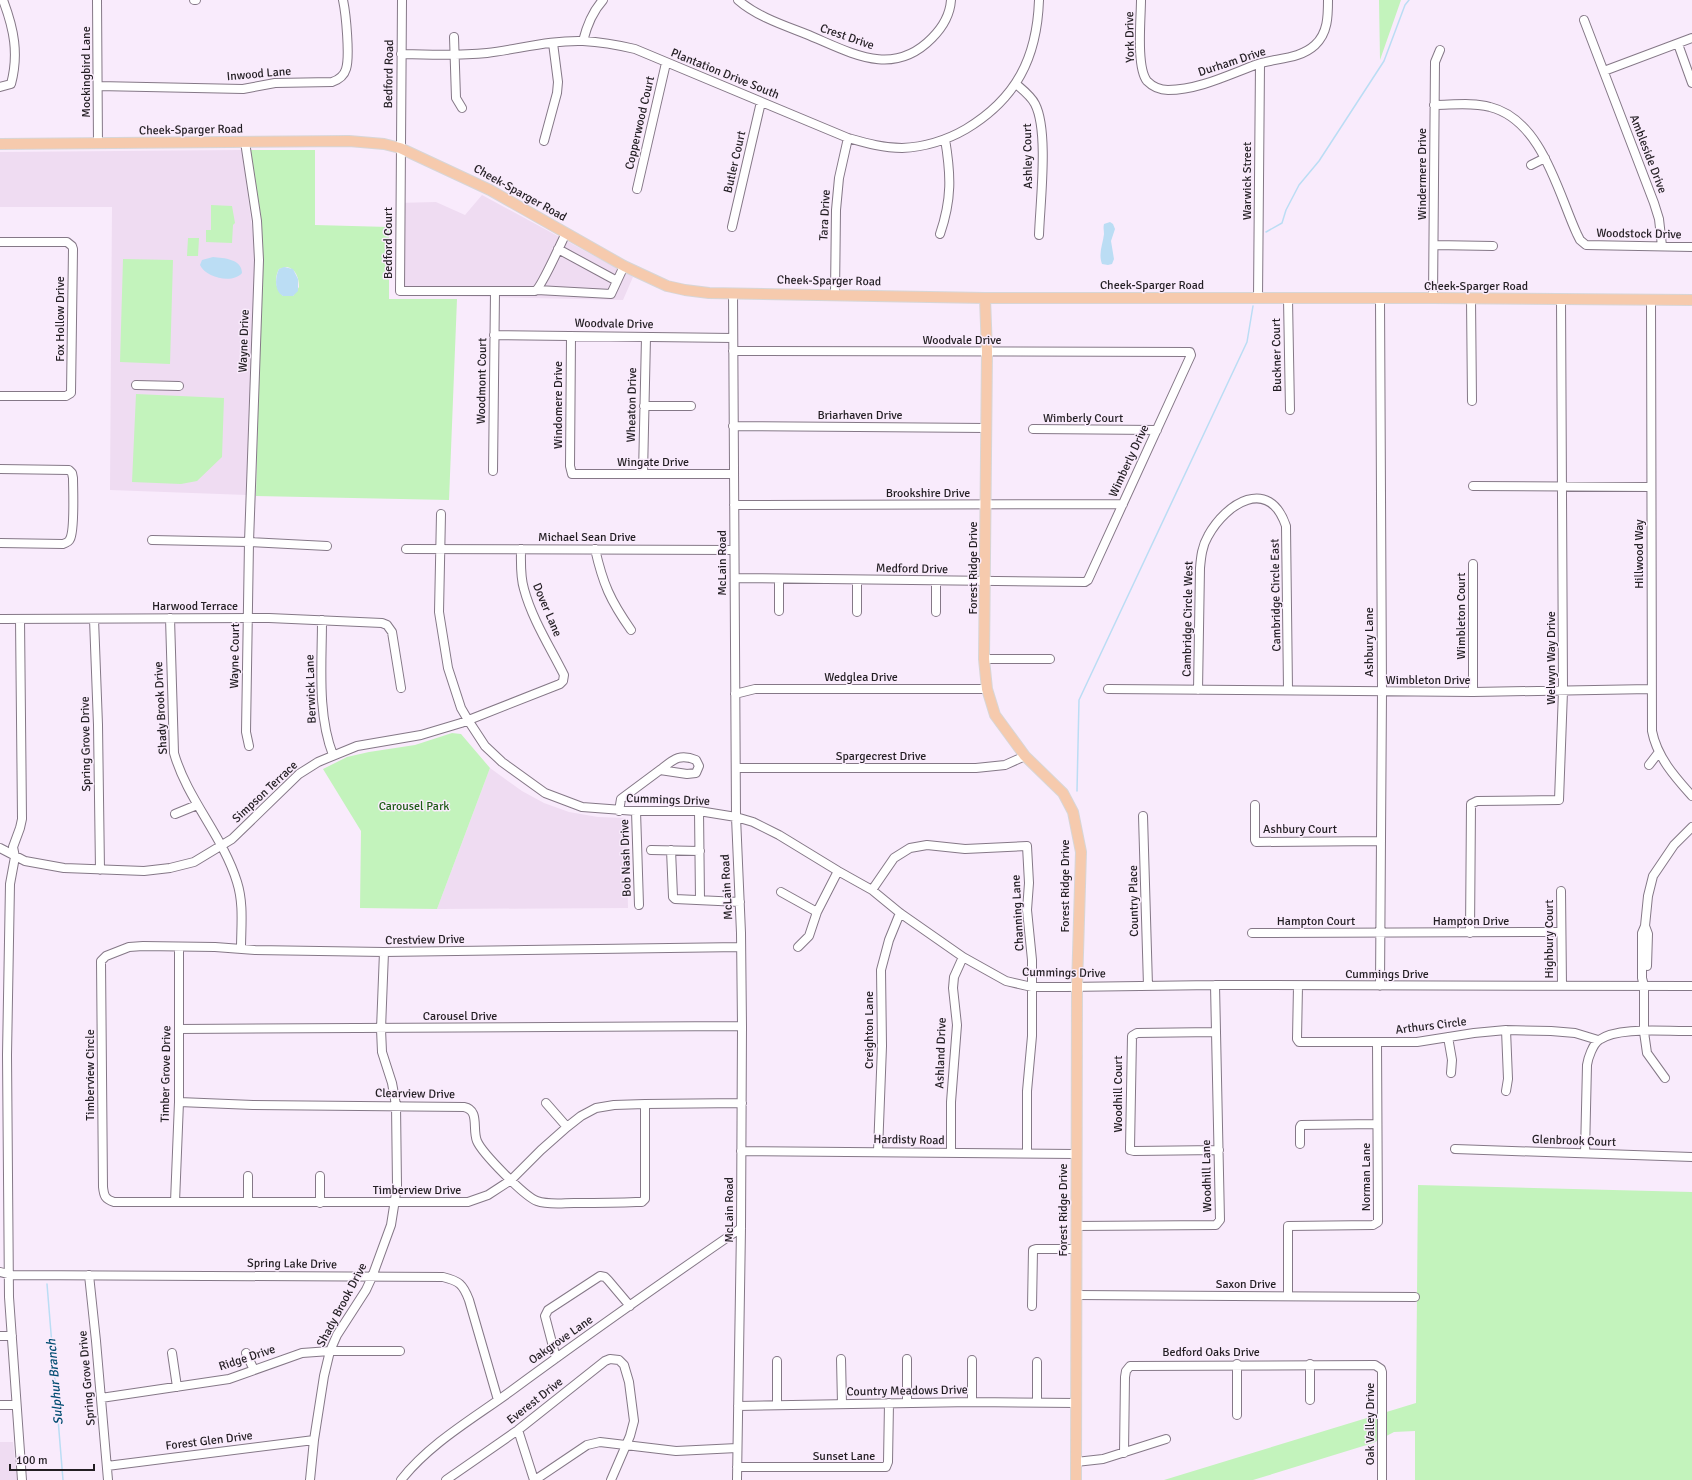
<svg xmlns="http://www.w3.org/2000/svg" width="1692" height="1480" font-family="Signika,sans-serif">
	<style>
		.built { fill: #efdcf2 }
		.green { fill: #c3f3bc; fill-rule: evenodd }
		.water { fill: #bbddf4 }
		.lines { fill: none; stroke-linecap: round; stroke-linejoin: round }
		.stream { stroke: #bbddf4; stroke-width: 1.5 }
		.minor-casing { stroke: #857887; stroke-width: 10 }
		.major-casing { stroke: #d7d6d7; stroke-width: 12 }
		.minor { stroke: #fff; stroke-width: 8 }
		.major { stroke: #f6caad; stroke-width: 10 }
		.labels { text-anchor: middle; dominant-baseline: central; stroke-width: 3; stroke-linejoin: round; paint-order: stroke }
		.street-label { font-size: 12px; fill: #231e23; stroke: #f9ebfc }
		.park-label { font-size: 12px; fill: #1d5b15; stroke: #f9ebfc }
		.water-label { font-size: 13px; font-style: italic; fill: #004c71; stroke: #f9ebfc }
	</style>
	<rect width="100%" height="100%" fill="#f9ebfc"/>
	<path class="built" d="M 242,150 L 255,251 L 247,495 L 110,490 L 112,207 L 0,207 L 0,152 Z
		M 482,195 L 633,277 L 623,300 L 396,295 L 396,203 L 436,202 L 465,215 Z
		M 490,768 L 522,791 L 544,803 L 569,812 L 598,817 L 626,818 L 628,908 L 437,909 Z
		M 0,1442 L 13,1442 L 17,1480 L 0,1480 Z"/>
	<path class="green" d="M 1379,0 L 1401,0 L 1380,60 Z
		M 250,150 L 315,150 L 315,225 L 389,227 L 389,299 L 457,299 L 449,500 L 256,496 L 262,239 L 261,216 ZM 287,267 C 296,269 299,278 299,287 L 293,296 L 283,296 C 275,288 274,279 279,269 Z
		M 211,205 L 232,206 L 235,223 L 233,225 L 232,243 L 206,242 L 206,230 L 211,230 Z
		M 188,238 L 199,238 L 198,256 L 187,256 Z
		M 123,259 L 173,260 L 170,364 L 120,362 Z
		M 136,394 L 224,398 L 222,457 L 197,481 L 181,484 L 132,482 Z
		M 452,733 L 461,734 L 490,768 L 437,909 L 360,908 L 361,831 L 323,769 L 347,757 L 369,752 L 415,745 Z
		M 1418,1185 L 1692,1192 L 1692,1480 L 1415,1480 L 1415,1431 L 1394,1432 L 1373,1443 L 1253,1480 L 1164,1480 L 1416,1403 Z"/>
	<path class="water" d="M 1110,222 L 1113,224 L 1115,229 L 1111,241 L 1114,259 L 1112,264 L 1108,265 L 1102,264 C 1098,253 1103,244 1104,234 C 1104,230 1103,228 1104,224 Z
		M 213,257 C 224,258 242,259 242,273 C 233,284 206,278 200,265 L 202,260 Z
		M 284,267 L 293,269 L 298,279 L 298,291 L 293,296 L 283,296 C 274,291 275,277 279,269 Z"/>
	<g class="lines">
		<path class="stream" d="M 1266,232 L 1282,223 L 1286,210 L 1299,185 L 1319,161 L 1384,61 L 1405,5 L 1409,0
			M 1077,791 L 1079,700 L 1247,342 L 1253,306
			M 47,1284 L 63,1480"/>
		<g class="minor-casing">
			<path id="minor" d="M 97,0 L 98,144
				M 194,0 L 196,0
				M 402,0 L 400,291 L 535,291 C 541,288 561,243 566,233
				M 738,0 C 756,16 783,25 806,34 C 850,52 892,79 932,38 C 943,27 950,15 951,0
				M 1141,0 C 1141,18 1136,67 1147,81 C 1153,87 1160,90 1168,90 C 1199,90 1230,74 1258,64 C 1277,58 1300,59 1315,45 C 1328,33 1328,16 1328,0
				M 1584,20 L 1654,203 L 1659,219 L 1662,246
				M 454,37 L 456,98 L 462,108
				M 583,41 C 587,25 592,12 603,0
				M 1678,44 L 1692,83
				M 401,54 C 430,55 458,56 487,53 C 519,49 551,40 583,41 C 601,42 618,45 635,49 L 848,138 C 866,143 883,148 902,148 C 924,147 947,140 966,129 C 1016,99 1037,58 1039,0
				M 1604,71 L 1692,38
				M 1016,84 C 1023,90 1031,96 1035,104 C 1049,131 1040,203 1039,235
				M 98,86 L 243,89 L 275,83 L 332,82 C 338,80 344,76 346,69 C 350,57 346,14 343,0
				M 0,87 L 11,84 C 19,54 14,29 3,0
				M 1434,105 C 1452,105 1473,102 1490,107 C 1542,120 1558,193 1577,234 L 1580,240 L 1586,245 L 1692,247
				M 544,141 L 557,93 L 558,82 L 553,43
				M 245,142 L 257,221 L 259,260 L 249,542 L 246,732 L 249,746
				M 1531,165 L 1545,158
				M 637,189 L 666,63
				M 732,227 L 761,102
				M 940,234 C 952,199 951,175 945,139
				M 0,242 L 67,242 L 72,246 L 73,249 L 71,393 L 66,396 L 0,396
				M 1434,245 L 1493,246
				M 558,249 L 617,281
				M 537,290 L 611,294 L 624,266
				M 733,293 L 736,817 L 741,933 L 742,1026 L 741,1228 L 737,1480
				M 835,294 L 836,210 L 839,178 L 848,138
				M 1258,298 L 1260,64
				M 1433,298 L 1435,62 L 1440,50
				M 1288,299 L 1290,410
				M 1380,299 L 1382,691 L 1380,986
				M 1471,299 L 1472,401
				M 1651,300 L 1652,731 C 1657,757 1675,777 1692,796
				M 494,335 L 733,338
				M 571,336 L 570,466 L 572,474 L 734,474
				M 733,351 L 1190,352 L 1191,355 L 1088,580 L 1085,582 L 735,578
				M 136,385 L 179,386
				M 644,406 L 691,406
				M 733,426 L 986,428
				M 1033,429 L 1157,430
				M 0,469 L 69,470 L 72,473 L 73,478 C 73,490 75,530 70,539 C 69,542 66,543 63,544 L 0,543
				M 493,471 L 495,292
				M 643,474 L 646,337
				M 1473,486 L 1651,487
				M 734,505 L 1123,504
				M 441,514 L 439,612 L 448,668 L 461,708 L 468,720 L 485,746 L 502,762 L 545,793 L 582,807 L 636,811 L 699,811 L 736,817 L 753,822 L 779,835 L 838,871 L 872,890 L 900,913 L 963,957 L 1006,981 L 1032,987 L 1066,987 L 1215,985 L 1692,986
				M 152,540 L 249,542 L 327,546
				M 406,549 L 734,550
				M 595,549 C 603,584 610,600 631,630
				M 1473,564 L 1473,692
				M 857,580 L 857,612
				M 936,581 L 936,612
				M 779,611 L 779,579
				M 170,618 L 174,753 C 187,799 223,836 237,882 C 244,904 241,927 241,949
				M 0,619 L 269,618 L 382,623 L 387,625 L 392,632 L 401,688
				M 20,619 L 22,819 L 20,828 L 13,847 L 15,857 L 10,884 L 7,1055 L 9,1297 L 22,1480
				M 94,619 L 98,725 L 100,870
				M 322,620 C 322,664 317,714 333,755
				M 984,659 L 1050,659
				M 1108,689 L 1473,692 L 1651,689
				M 1198,690 L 1200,568 C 1201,557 1202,546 1208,536 C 1226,503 1269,476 1286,526 L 1288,690
				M 735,694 L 755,689 L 987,689
				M 1649,765 L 1659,752
				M 736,768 L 976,768 L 1005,765 L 1025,756
				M 1255,805 L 1255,840 L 1256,842 L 1381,841
				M 619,811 L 621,799 L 660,770 L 687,774 L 696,773 L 699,766 L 696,760 C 679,753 673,760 660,770
				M 636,811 L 639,905
				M 699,811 L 700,900
				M 175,814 L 197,805
				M 1143,816 L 1148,986
				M 0,848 L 25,861 L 64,868 L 144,871 L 170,868 L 194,862 L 232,839 L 299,774 L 318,762 L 357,746 L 421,735 L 461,723 L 560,684 L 563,681 L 564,675 C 550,647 532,619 524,589 C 520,576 521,562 521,549
				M 651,850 L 700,851
				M 671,850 L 673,897 L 675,899 L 740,902
				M 872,890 L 894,858 L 910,848 L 927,845 L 965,849 L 1027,846 L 1029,883 L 1027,910 L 1032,960 L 1032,1036 L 1027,1091 L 1027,1153
				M 1561,891 L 1562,986
				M 781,892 L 817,912
				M 1645,926 L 1648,934 L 1647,966
				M 1252,933 L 1561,932
				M 1470,933 L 1471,804 L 1477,801 L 1559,800 L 1563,691 L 1561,299
				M 741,947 L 384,952 L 255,950 L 215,947 L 143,946 L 129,947 L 106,956 L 101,961 L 103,1187 C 104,1196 105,1199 114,1202 L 468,1202 L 488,1195 L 511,1180 L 541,1150 L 567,1127 L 581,1116 L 596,1108 L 614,1105 L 645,1104 L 742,1103
				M 798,947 L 809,936 L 817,912 L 838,871
				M 1298,986 L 1297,1039 L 1299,1042 L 1417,1042 L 1474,1033 L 1506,1030 L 1551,1031 L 1575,1033 L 1598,1040
				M 179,1029 L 742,1026
				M 1506,1030 L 1508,1079 L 1506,1091
				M 1215,1032 L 1137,1033 L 1132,1036 L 1130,1148 L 1130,1150 L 1134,1151 L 1219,1150
				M 1448,1037 L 1452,1060 L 1451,1073
				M 1665,1078 L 1647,1053 L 1644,1032 L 1644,986 L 1642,978 L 1642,933 L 1645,926 L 1648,896 L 1653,876 L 1674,845 L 1692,827
				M 179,1102 L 253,1105 L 464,1107 C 480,1110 472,1129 477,1141 C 482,1153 525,1197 537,1201 C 548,1205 563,1203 574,1203 C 595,1203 615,1203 636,1202 L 642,1202 L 645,1199 L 645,1104
				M 546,1103 L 567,1127
				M 1300,1144 L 1300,1127 L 1301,1125 L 1377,1124
				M 1455,1149 L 1692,1157
				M 741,1151 L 1076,1154
				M 878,1151 L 882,1046 L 881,970 L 889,940 L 900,913
				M 951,1152 L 951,1102 L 957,1025 L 953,988 L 954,977 L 963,957
				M 1585,1153 L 1587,1065 C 1588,1058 1593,1044 1599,1040 C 1619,1026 1668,1032 1692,1031
				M 248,1176 L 248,1202
				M 320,1176 L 320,1203
				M 175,1202 L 179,1102 L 179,947
				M 1076,1226 L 1216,1225 L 1220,1220 L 1215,985
				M 0,1272 L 12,1275 L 443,1277 C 459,1281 463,1284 469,1300 L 498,1400
				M 89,1275 L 96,1341 L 108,1480
				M 1076,1295 L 1415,1297
				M 1288,1296 L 1288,1226 L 1373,1225 L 1378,1222 L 1377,1043
				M 1032,1306 L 1033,1250 L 1036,1249 L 1076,1249
				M 0,1336 L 12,1336
				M 172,1353 L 177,1387
				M 246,1353 L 254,1370
				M 556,1358 L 545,1316 L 548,1310 L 600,1276 L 605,1277 L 608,1280 L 630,1306
				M 841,1359 L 842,1404
				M 907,1359 L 907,1403
				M 972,1360 L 972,1402
				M 777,1361 L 777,1405
				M 1037,1362 L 1037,1402
				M 1237,1364 L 1237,1415
				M 1310,1364 L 1310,1400
				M 101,1398 L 229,1379 L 302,1353 L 330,1351 L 400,1351
				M 0,1405 L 16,1405
				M 738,1406 L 972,1402 L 1076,1403
				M 518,1430 L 534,1480
				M 1124,1453 L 1125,1377 L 1126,1371 L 1130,1366 L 1375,1365 L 1381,1369 L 1382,1372 L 1382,1480
				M 1076,1462 L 1103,1459 L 1166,1439
				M 107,1466 L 314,1440
				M 737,1467 L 886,1467 L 888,1462 L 889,1403
				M 310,1480 L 314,1440 L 324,1376 L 330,1351 L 337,1335 L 366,1290 L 372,1277 L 391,1225 L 394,1206 L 397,1186 L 396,1105 L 392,1083 L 382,1052 L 381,1029 L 384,952
				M 401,1480 C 430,1443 474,1418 511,1391 C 587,1335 664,1281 741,1228
				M 446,1480 L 518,1430 L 605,1361 L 610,1359 L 619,1360 L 624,1365 L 629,1382 L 634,1421 L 630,1436 L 611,1480
				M 535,1480 L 587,1445 L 600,1442 L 676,1451 L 737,1448"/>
		</g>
		<g class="major-casing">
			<path id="major" d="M 0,144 L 349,141 L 384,144 L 400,148 L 490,190 L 624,266 L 667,286 L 685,290 L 709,293 L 985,298 L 1433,298 L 1692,300
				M 985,298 L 987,352 L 984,659 L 987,689 L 995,715 L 1025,756 L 1063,793 L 1073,812 L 1081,852 L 1077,987 L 1076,1480"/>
		</g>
		<use href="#minor" class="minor"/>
		<use href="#major" class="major"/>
	</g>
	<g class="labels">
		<g class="street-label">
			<text transform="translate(847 37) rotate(19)">Crest Drive</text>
			<text transform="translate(1130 37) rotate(-91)">York Drive</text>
			<text transform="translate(1232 62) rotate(-18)">Durham Drive</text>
			<text transform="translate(86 72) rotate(-90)">Mockingbird Lane</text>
			<text transform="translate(259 74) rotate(-5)">Inwood Lane</text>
			<text transform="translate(389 74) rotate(-89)">Bedford Road</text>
			<text transform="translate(725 74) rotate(22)">Plantation Drive South</text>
			<text transform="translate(640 123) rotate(-77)">Copperwood Court</text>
			<text transform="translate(191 130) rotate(-1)">Cheek-Sparger Road</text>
			<text transform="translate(1648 154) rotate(69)">Ambleside Drive</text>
			<text transform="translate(1028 156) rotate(-91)">Ashley Court</text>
			<text transform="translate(735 162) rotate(-77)">Butler Court</text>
			<text transform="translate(1422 174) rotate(-90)">Windermere Drive</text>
			<text transform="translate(1247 181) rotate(-90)">Warwick Street</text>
			<text transform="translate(520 193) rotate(29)">Cheek-Sparger Road</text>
			<text transform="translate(825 215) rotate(-87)">Tara Drive</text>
			<text transform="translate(1639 234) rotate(1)">Woodstock Drive</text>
			<text transform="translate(388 243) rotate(-90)">Bedford Court</text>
			<text transform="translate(829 281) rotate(1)">Cheek-Sparger Road</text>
			<text x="1152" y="285">Cheek-Sparger Road</text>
			<text x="1476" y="286">Cheek-Sparger Road</text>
			<text transform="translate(60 319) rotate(-90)">Fox Hollow Drive</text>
			<text transform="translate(614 324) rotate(1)">Woodvale Drive</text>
			<text x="962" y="340">Woodvale Drive</text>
			<text transform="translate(244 341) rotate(-88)">Wayne Drive</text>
			<text transform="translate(1277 355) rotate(-91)">Buckner Court</text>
			<text transform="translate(482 381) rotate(-89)">Woodmont Court</text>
			<text transform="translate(558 405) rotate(-90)">Windomere Drive</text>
			<text transform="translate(632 405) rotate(-89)">Wheaton Drive</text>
			<text x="860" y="415">Briarhaven Drive</text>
			<text x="1083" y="418">Wimberly Court</text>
			<text transform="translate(1129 461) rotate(-65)">Wimberly Drive</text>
			<text x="653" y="462">Wingate Drive</text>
			<text x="928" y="493">Brookshire Drive</text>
			<text x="587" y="537">Michael Sean Drive</text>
			<text transform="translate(1639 554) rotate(-90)">Hillwood Way</text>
			<text transform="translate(722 563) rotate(-90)">McLain Road</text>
			<text transform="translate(973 568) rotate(-90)">Forest Ridge Drive</text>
			<text transform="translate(912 569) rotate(1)">Medford Drive</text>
			<text transform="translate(1276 595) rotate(-91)">Cambridge Circle East</text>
			<text x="195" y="606">Harwood Terrace</text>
			<text transform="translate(547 610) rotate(67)">Dover Lane</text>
			<text transform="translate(1461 616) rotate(-90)">Wimbleton Court</text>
			<text transform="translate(1188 619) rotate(-89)">Cambridge Circle West</text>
			<text transform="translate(1369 642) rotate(-90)">Ashbury Lane</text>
			<text transform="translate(235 656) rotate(-89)">Wayne Court</text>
			<text transform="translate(1551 658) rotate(-90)">Welwyn Way Drive</text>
			<text x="861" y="677">Wedglea Drive</text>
			<text x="1428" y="680">Wimbleton Drive</text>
			<text transform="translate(311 689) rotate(-92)">Berwick Lane</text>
			<text transform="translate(161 708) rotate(-93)">Shady Brook Drive</text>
			<text transform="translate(86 744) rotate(-91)">Spring Grove Drive</text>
			<text x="881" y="756">Spargecrest Drive</text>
			<text transform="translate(265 792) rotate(-43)">Simpson Terrace</text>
			<text transform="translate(668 800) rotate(2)">Cummings Drive</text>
			<text x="1300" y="829">Ashbury Court</text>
			<text transform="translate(626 858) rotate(-92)">Bob Nash Drive</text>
			<text transform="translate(1065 886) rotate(-90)">Forest Ridge Drive</text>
			<text transform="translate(727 887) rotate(-93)">McLain Road</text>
			<text transform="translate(1134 901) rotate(-91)">Country Place</text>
			<text transform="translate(1018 913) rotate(-93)">Channing Lane</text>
			<text x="1316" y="921">Hampton Court</text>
			<text x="1471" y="921">Hampton Drive</text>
			<text transform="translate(1549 939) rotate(-90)">Highbury Court</text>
			<text transform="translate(425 940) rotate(-1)">Crestview Drive</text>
			<text transform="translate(1064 973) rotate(1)">Cummings Drive</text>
			<text x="1387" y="974">Cummings Drive</text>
			<text x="460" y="1016">Carousel Drive</text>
			<text transform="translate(1431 1026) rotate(-7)">Arthurs Circle</text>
			<text transform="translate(869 1030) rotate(-90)">Creighton Lane</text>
			<text transform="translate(941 1053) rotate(-88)">Ashland Drive</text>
			<text transform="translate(166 1074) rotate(-89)">Timber Grove Drive</text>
			<text transform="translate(90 1075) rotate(-90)">Timberview Circle</text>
			<text transform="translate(415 1094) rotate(1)">Clearview Drive</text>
			<text transform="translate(1118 1094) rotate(-90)">Woodhill Court</text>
			<text transform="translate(909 1140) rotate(1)">Hardisty Road</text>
			<text transform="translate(1574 1141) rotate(2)">Glenbrook Court</text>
			<text transform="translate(1207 1176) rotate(-91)">Woodhill Lane</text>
			<text transform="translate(1366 1177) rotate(-90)">Norman Lane</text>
			<text x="417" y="1190">Timberview Drive</text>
			<text transform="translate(729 1210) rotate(-90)">McLain Road</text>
			<text transform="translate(1063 1210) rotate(-90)">Forest Ridge Drive</text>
			<text transform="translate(292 1264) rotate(1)">Spring Lake Drive</text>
			<text x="1246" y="1284">Saxon Drive</text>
			<text transform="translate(342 1305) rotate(-62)">Shady Brook Drive</text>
			<text transform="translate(561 1340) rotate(-35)">Oakgrove Lane</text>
			<text x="1211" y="1352">Bedford Oaks Drive</text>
			<text transform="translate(247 1358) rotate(-18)">Ridge Drive</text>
			<text transform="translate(87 1378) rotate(-95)">Spring Grove Drive</text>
			<text transform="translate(907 1391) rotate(-1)">Country Meadows Drive</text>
			<text transform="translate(535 1401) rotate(-38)">Everest Drive</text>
			<text transform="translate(1370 1424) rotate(-90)">Oak Valley Drive</text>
			<text transform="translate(209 1441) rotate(-7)">Forest Glen Drive</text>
			<text x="844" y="1456">Sunset Lane</text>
		</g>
		<g class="park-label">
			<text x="414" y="806">Carousel Park</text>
		</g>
		<g class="water-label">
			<text transform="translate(55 1382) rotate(-95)">Sulphur Branch</text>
		</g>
	</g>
	<path d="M10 1464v6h84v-6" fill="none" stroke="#231e23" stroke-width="2"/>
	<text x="16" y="1464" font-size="12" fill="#231e23" stroke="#f9ebfc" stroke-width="3" paint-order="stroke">100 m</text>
</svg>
